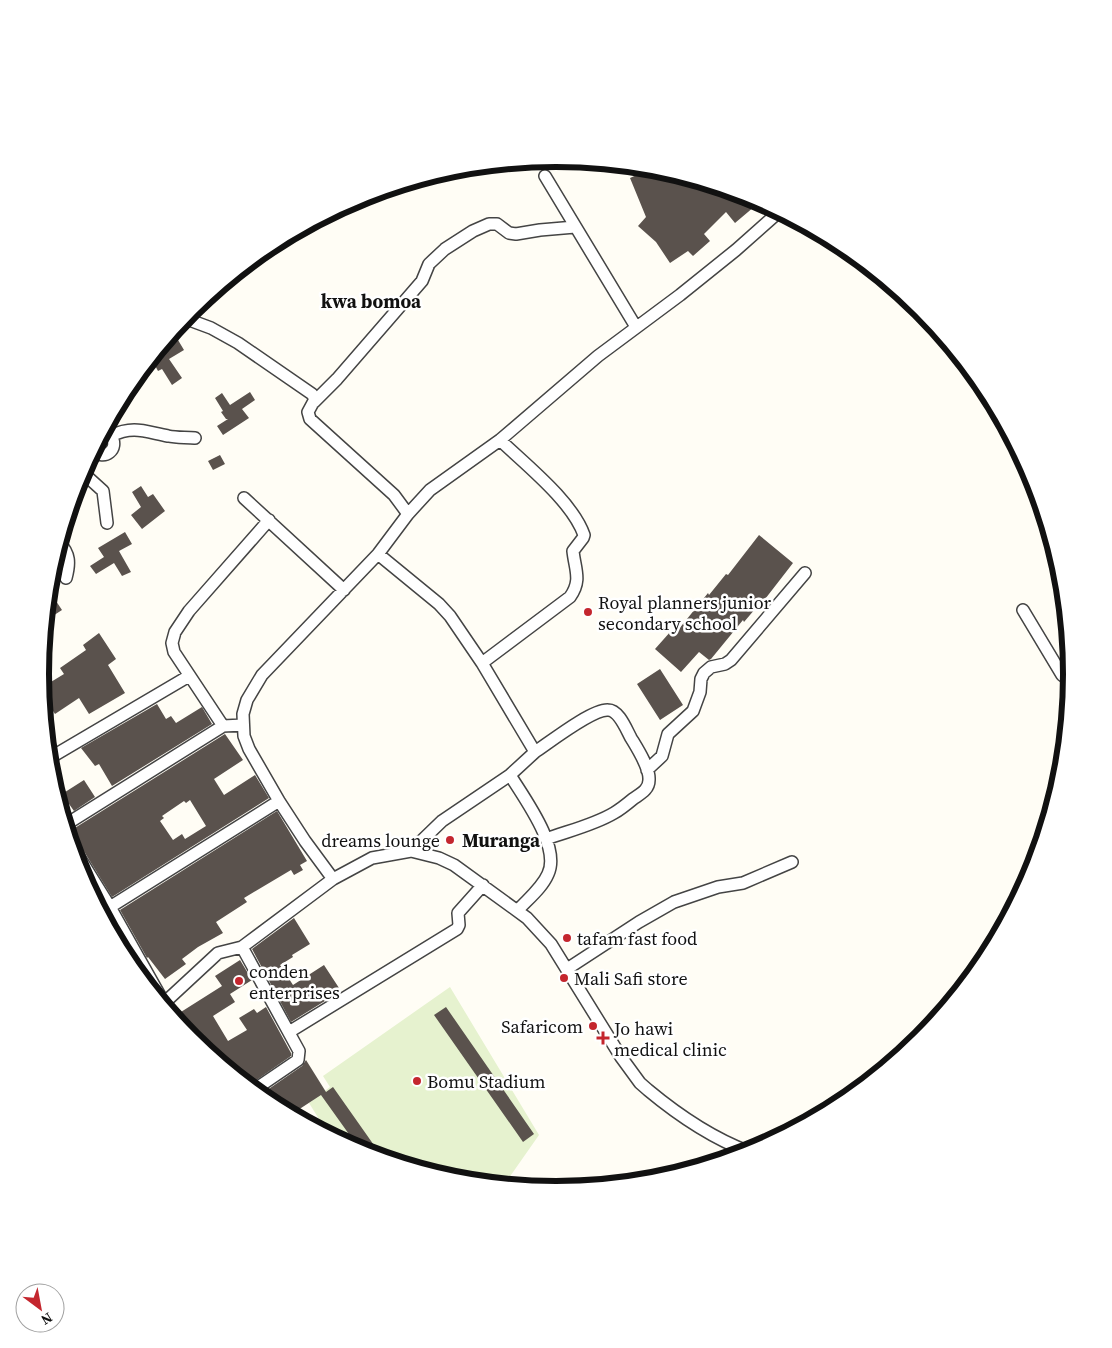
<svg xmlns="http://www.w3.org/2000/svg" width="1112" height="1348" font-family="'Source Serif 4',serif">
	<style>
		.pitch { fill: #e6f2cf }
		.building { fill: #5a524d; fill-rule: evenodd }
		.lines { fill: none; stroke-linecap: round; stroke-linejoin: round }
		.minor-casing { stroke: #444; stroke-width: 14 }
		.minor { stroke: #fff; stroke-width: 11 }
		.poi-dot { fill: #c4262e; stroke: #fff; stroke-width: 2 }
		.labels { text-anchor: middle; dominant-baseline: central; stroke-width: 5; stroke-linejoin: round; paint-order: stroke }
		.poi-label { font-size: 18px; fill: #111; stroke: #fff; text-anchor: start }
		.neighbourhood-label { font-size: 19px; font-weight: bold; fill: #111; stroke: #fff }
		.rim { fill: none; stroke: #111; stroke-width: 6 }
	</style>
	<rect width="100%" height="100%" fill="#fffdf5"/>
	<path class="pitch" d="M 450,987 L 539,1135 L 504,1185 L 455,1180 L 358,1151 L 329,1135 L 309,1103 L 330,1087 L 323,1076 Z"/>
	<path class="building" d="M 637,166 L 657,168 L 721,188 L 733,201 L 742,194 L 761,201 L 735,223 L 726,212 L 704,234 L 710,241 L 693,256 L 688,251 L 670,263 L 656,242 L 638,226 L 646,217 L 630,178 L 641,173 Z
		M 178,340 L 184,350 L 169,359 L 182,378 L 172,385 L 162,369 L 158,371 L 151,358 L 154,355 Z
		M 250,392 L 255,400 L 242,409 L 249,418 L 223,435 L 217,426 L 228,419 L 226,419 L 221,412 L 223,411 L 215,398 L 222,393 L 230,405 Z
		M 220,455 L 225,464 L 213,470 L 208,461 Z
		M 141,486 L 148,497 L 153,494 L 165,511 L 142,529 L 131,515 L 141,507 L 132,492 Z
		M 125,532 L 132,544 L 119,551 L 131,572 L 122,576 L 114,563 L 96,574 L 90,566 L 104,557 L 98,548 Z
		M 759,535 L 793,563 L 762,603 L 761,602 L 744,622 L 743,620 L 711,659 L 709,660 L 699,652 L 681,672 L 655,649 L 671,631 L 674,635 L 708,593 L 709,595 L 726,574 L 728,575 Z
		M 48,589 L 62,610 L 45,621 L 46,609 Z
		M 99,633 L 116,659 L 108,665 L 125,693 L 89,714 L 79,698 L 55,714 L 42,694 L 41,688 L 64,674 L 60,668 L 86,650 L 83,645 Z
		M 660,669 L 683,705 L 660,720 L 637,684 Z
		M 157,704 L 166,719 L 171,716 L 176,723 L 202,707 L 212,724 L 112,786 L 99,764 L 95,766 L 81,748 Z
		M 225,734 L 243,760 L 214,779 L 224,795 L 255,775 L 269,798 L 112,897 L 77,840 L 70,831 ZM 190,800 L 206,826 L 185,839 L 182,834 L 173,840 L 160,821 L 164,818 L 162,816 L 184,801 L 186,803 Z
		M 84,780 L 95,797 L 74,811 L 62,794 Z
		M 277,811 L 307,861 L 300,865 L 303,870 L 294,875 L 291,870 L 244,898 L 247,902 L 216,922 L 223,933 L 198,947 L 182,959 L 186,964 L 165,979 L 148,957 L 147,958 L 120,910 Z
		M 105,914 L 134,965 L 132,966 L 127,960 L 103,915 Z
		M 294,918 L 310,944 L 292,955 L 293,957 L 280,965 L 293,985 L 324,965 L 341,991 L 291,1022 L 252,949 Z
		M 240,960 L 252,980 L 230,994 L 235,1002 L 213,1016 L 228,1041 L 247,1030 L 239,1018 L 254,1009 L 257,1013 L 266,1007 L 291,1053 L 291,1056 L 248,1086 L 199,1045 L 189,1029 L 185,1031 L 173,1017 L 222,986 L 215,976 Z
		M 446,1007 L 534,1134 L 523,1142 L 434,1015 Z
		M 306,1060 L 326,1092 L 333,1087 L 383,1158 L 361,1151 L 321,1095 L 298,1110 L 306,1123 L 269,1103 L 260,1095 L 302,1066 Z"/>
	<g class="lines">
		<g class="minor-casing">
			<path id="minor" d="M 545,176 L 636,327
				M 184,318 L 211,328 L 238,343 L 312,394 L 315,399 L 308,412 L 310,419 L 394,495 L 408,514
				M 314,402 L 337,379 L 422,281 L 429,264 L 445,249 L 473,231 L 489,224 L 497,224 L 509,233 L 516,234 L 540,230 L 575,227
				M 111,436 C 133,425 146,432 168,436 C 177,438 186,437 195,438
				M 93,450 C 104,462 120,449 111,436 L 103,433
				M 84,467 L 96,453
				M 82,472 L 103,491 L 107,523
				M 244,498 L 344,590
				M 59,542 C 70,554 70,563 66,578
				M 378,554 L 439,604 L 450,616 L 482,663 L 535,752 C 550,742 592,709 608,710 C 619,710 626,729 631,738 C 637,748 650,768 649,780 C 649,790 640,794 633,799 C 627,804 621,809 614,813 C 594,825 568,831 546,839
				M 1023,610 L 1062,675 L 1066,678 L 1072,678
				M 482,663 L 570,597 C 582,580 575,570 573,551 L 583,538 L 584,535 C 572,501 526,465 500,440
				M 223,726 L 174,652 L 172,643 L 175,632 L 189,611 L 269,520
				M 48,759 L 189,676
				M 647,770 L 662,756 L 668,734 L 693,711 L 700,692 L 701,679 L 704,673 L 711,667 L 725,664 L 731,660 L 805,573
				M 510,775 C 524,798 561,847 548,874 C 542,888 528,899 518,910
				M 65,825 L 223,726 L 243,725
				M 71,844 L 110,907 L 164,1003
				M 411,851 L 442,821 L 510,775 L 535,752
				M 333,879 L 305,841 L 279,801 L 249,749 L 244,736 L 243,714 L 247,700 L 262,675 L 378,554 L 408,514 L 430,490 L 500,440 L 598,356 L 680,295 L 736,250 L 780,211
				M 110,907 L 279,801
				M 242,947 L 299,1051 L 298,1060 L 254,1090
				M 567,969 L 639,922 L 674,902 L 718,887 L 743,883 L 792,862
				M 163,1004 L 218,953 L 242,947 L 333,879 L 372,858 L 411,851 L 439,858 L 454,865 L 527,918 L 551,944 L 621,1057 L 640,1083 L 648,1090 C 678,1115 712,1138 749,1152
				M 289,1032 L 457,929 L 459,925 L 458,913 L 483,885"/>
		</g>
		<use href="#minor" class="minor"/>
	</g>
	<g class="poi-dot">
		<circle cx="588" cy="612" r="5"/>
		<circle cx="450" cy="840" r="5"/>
		<circle cx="567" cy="938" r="5"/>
		<circle cx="564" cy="978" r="5"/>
		<circle cx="239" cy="981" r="5"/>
		<circle cx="593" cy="1026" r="5"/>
		<path d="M600.5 1030.5h5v5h5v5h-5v5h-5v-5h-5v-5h5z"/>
		<circle cx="417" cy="1081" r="5"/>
	</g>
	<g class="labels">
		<g class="poi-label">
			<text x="598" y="602">Royal planners junior<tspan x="598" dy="21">secondary school</tspan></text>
			<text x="440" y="840" text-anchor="end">dreams lounge</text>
			<text x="577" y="938">tafam fast food</text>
			<text x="249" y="971">conden<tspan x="249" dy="21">enterprises</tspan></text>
			<text x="574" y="978">Mali Safi store</text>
			<text x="583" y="1026" text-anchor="end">Safaricom</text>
			<text x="614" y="1028">Jo hawi<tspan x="614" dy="21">medical clinic</tspan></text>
			<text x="427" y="1081">Bomu Stadium</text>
		</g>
		<g class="neighbourhood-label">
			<text x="371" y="301">kwa bomoa</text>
			<text x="501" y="840">Muranga</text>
		</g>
	</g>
	<path d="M0 0H1112V1348H0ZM49 674a507 507 0 1 1 1014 0a507 507 0 1 1-1014 0Z" fill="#fff" fill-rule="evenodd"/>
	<path class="rim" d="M49 674a507 507 0 1 1 1014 0a507 507 0 1 1-1014 0Z"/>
	<g transform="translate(40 1308) rotate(148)"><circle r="24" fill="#ffffff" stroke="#a0a0a0"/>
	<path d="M0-4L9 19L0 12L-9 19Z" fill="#c4262e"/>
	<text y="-8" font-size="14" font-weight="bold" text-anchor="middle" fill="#111111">N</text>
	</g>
</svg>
